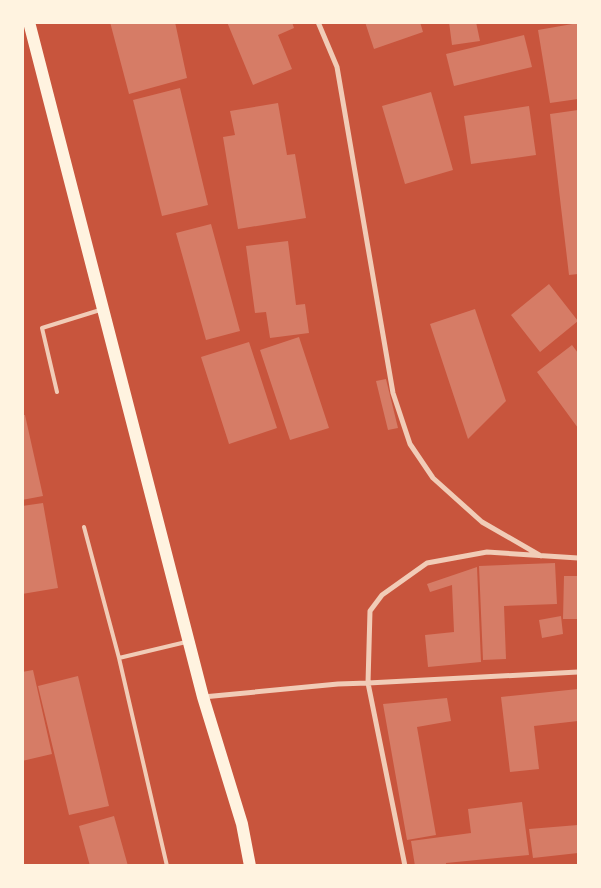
<svg xmlns="http://www.w3.org/2000/svg" width="601" height="888" font-family="Barlow,sans-serif">
	<style>
		.building { fill: #d67c66 }
		.lines { fill: none; stroke-linecap: round; stroke-linejoin: round }
		.service { stroke: #f1ccb7; stroke-width: 4 }
		.minor { stroke: #f1ccb7; stroke-width: 5 }
		.primary { stroke: #fff3e0; stroke-width: 12 }
	</style>
	<rect width="100%" height="100%" fill="#c8553d"/>
	<path class="building" d="M 110,22 L 175,22 L 187,78 L 129,94 Z
		M 227,22 L 292,22 L 294,28 L 278,35 L 292,69 L 253,85 Z
		M 365,22 L 420,22 L 423,32 L 374,49 Z
		M 449,22 L 476,22 L 480,41 L 452,45 Z
		M 578,23 L 578,99 L 550,103 L 538,30 Z
		M 524,35 L 532,67 L 454,86 L 446,54 Z
		M 180,88 L 208,205 L 162,216 L 133,100 Z
		M 431,92 L 453,170 L 405,184 L 382,106 Z
		M 278,103 L 287,155 L 295,154 L 306,218 L 238,229 L 223,137 L 235,135 L 230,111 Z
		M 529,106 L 536,155 L 471,164 L 464,116 Z
		M 578,110 L 578,274 L 569,275 L 550,114 Z
		M 211,224 L 240,331 L 206,340 L 176,233 Z
		M 288,241 L 296,305 L 305,304 L 309,333 L 270,338 L 266,312 L 255,313 L 246,246 Z
		M 549,284 L 578,321 L 540,352 L 511,315 Z
		M 475,309 L 506,401 L 468,439 L 430,324 Z
		M 299,337 L 329,428 L 290,440 L 260,350 Z
		M 249,342 L 277,428 L 229,444 L 201,357 Z
		M 572,345 L 578,353 L 578,428 L 537,372 Z
		M 386,379 L 398,428 L 388,430 L 376,381 Z
		M 22,415 L 25,415 L 43,496 L 22,500 Z
		M 43,503 L 58,588 L 22,594 L 22,506 Z
		M 555,563 L 557,604 L 504,606 L 506,659 L 483,660 L 479,566 Z
		M 477,567 L 481,662 L 428,667 L 425,635 L 454,632 L 452,585 L 430,592 L 427,584 Z
		M 564,576 L 578,576 L 578,619 L 563,619 Z
		M 561,616 L 563,634 L 542,638 L 539,620 Z
		M 33,670 L 52,754 L 22,761 L 22,672 Z
		M 78,676 L 109,806 L 69,815 L 38,686 Z
		M 578,689 L 578,721 L 534,726 L 539,769 L 510,772 L 501,697 Z
		M 447,698 L 451,721 L 417,727 L 436,835 L 407,840 L 383,704 Z
		M 522,802 L 529,855 L 446,863 L 446,866 L 415,866 L 411,841 L 471,833 L 468,809 Z
		M 114,816 L 128,866 L 90,866 L 79,826 Z
		M 578,825 L 578,853 L 533,858 L 529,829 Z"/>
	<g class="lines">
		<path class="service" d="M 57,392 L 42,328 L 100,310
			M 84,527 L 119,658 L 186,642
			M 119,658 L 167,866"/>
		<path class="minor" d="M 318,22 L 337,67 L 393,393 L 410,444 L 433,478 L 482,522 L 541,556
			M 578,558 L 487,552 L 427,563 L 382,595 L 370,611 L 368,683 L 578,672
			M 203,697 L 338,684 L 368,683 L 405,866"/>
		<path class="primary" d="M 29,22 L 203,697 L 242,824 L 250,866"/>
	</g>
	<rect width="601" height="888" fill="none" stroke="#fff3e0" stroke-width="48"/>
</svg>
